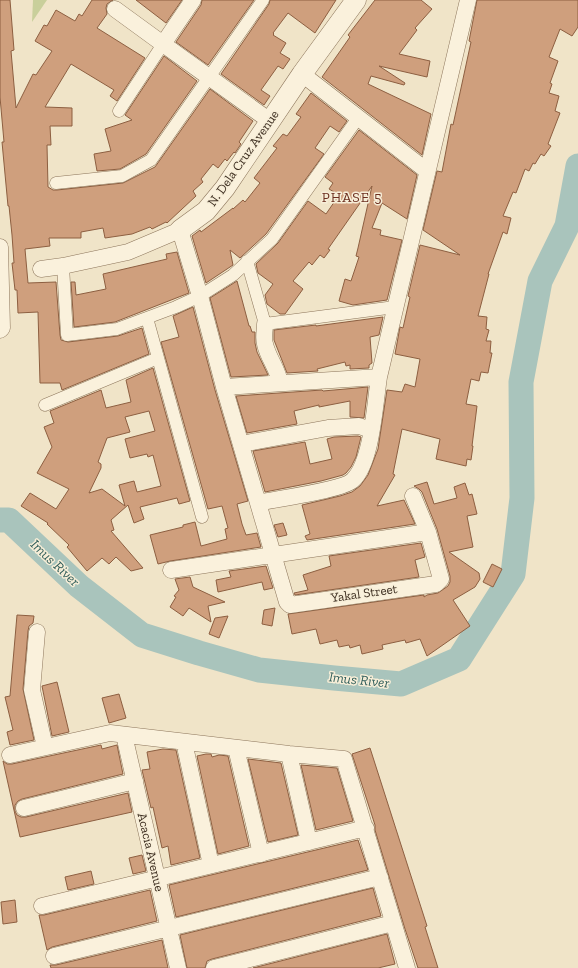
<svg xmlns="http://www.w3.org/2000/svg" width="578" height="968" font-family="'Zilla Slab',serif">
	<style>
		.green { fill: #c9cf9b }
		.lines { fill: none; stroke-linecap: round; stroke-linejoin: round }
		.river { stroke: #a9c4bc; stroke-width: 25 }
		.building { fill: #cf9f7d; stroke: #8d5f41; fill-rule: evenodd }
		.pedestrian-casing { stroke: #8d765c; stroke-width: 13 }
		.minor-casing { stroke: #8d765c; stroke-width: 17 }
		.tertiary-casing { stroke: #8d765c; stroke-width: 21 }
		.pedestrian { stroke: #faf1dc; stroke-width: 12 }
		.minor { stroke: #faf1dc; stroke-width: 16 }
		.tertiary { stroke: #faf1dc; stroke-width: 20 }
		.labels { text-anchor: middle; dominant-baseline: central; stroke-width: 3; stroke-linejoin: round; paint-order: stroke }
		.street-label { font-size: 13px; fill: #3d2e20; stroke: #f7eed8 }
		.neighbourhood-label { font-size: 14px; letter-spacing: 1px; fill: #6b2e1e; stroke: #f7eed8 }
		.water-label { font-size: 14px; font-style: italic; fill: #2f5d5a; stroke: #f7eed8 }
	</style>
	<rect width="100%" height="100%" fill="#f0e4c8"/>
	<path class="green" d="M 33,0 L 47,0 L 32,22 Z"/>
	<g class="lines">
		<path class="river" d="M 0,520 L 9,520 L 79,586 L 142,635 L 199,653 L 259,670 L 334,678 L 401,684 L 459,659 L 513,574 L 522,498 L 521,382 L 540,281 L 567,226 L 578,166"/>
	</g>
	<path class="building" d="M 0,0 L 10,0 L 14,50 L 11,51 L 16,108 L 33,74 L 36,75 L 52,51 L 35,41 L 44,25 L 47,26 L 56,10 L 75,21 L 79,14 L 82,16 L 92,0 L 113,0 L 107,4 L 106,8 L 107,14 L 97,28 L 145,58 L 117,101 L 110,96 L 114,90 L 71,64 L 45,107 L 72,108 L 72,126 L 50,126 L 51,145 L 47,145 L 48,187 L 53,190 L 57,190 L 123,183 L 155,167 L 210,89 L 253,121 L 239,142 L 241,144 L 235,153 L 234,152 L 227,161 L 225,159 L 218,168 L 213,164 L 201,179 L 203,182 L 193,191 L 196,196 L 167,223 L 166,222 L 152,229 L 150,227 L 132,234 L 105,238 L 103,228 L 81,232 L 81,238 L 49,238 L 50,246 L 25,249 L 28,283 L 56,282 L 60,335 L 61,340 L 68,342 L 118,336 L 142,328 L 149,354 L 62,390 L 60,383 L 40,383 L 38,312 L 18,313 L 17,290 L 15,290 L 12,263 L 14,263 L 12,235 L 9,206 L 8,206 L 2,142 L 4,142 L 0,97 Z
		M 136,0 L 182,0 L 166,23 Z
		M 202,0 L 254,0 L 208,65 L 176,42 L 201,5 Z
		M 270,0 L 336,0 L 315,33 L 288,13 L 273,33 L 274,34 L 273,35 L 286,43 L 280,53 L 290,59 L 283,69 L 278,66 L 261,90 L 270,96 L 264,105 L 221,74 L 269,4 Z
		M 375,0 L 421,0 L 432,9 L 415,28 L 417,30 L 399,54 L 430,61 L 427,77 L 379,66 L 405,83 L 404,85 L 371,76 L 368,84 L 431,114 L 422,155 L 322,77 L 350,37 L 348,35 Z
		M 477,0 L 578,0 L 578,27 L 572,36 L 560,29 L 549,57 L 558,61 L 550,83 L 552,84 L 549,93 L 559,96 L 555,111 L 560,113 L 548,144 L 551,146 L 544,156 L 541,154 L 535,164 L 533,163 L 529,171 L 525,169 L 516,193 L 513,192 L 503,216 L 511,218 L 507,234 L 503,232 L 488,274 L 489,274 L 478,316 L 487,317 L 486,329 L 489,330 L 486,341 L 491,341 L 490,353 L 492,353 L 488,373 L 481,372 L 479,381 L 471,379 L 466,404 L 477,406 L 472,446 L 473,446 L 471,460 L 467,459 L 466,466 L 436,459 L 440,439 L 402,429 L 393,474 L 395,475 L 377,506 L 404,500 L 415,524 L 307,540 L 305,536 L 310,534 L 302,505 L 340,496 L 352,492 L 360,486 L 368,475 L 378,449 L 387,390 L 402,392 L 405,384 L 415,387 L 420,359 L 395,354 L 400,327 L 403,328 L 410,297 L 408,296 L 420,245 L 460,255 L 423,230 L 437,171 L 442,172 L 451,124 L 453,125 L 471,42 L 469,41 Z
		M 164,56 L 197,81 L 146,154 L 120,169 L 97,171 L 94,154 L 111,151 L 105,129 L 132,120 L 125,115 Z
		M 311,93 L 347,121 L 339,132 L 330,126 L 315,148 L 324,154 L 266,234 L 240,258 L 230,250 L 233,265 L 206,283 L 192,236 L 200,230 L 201,232 L 233,208 L 233,209 L 243,200 L 245,202 L 260,183 L 254,178 L 277,148 L 273,146 L 283,134 L 287,136 L 301,117 L 296,114 Z
		M 359,130 L 417,175 L 407,219 L 382,203 L 372,228 L 381,230 L 380,235 L 402,240 L 387,300 L 353,305 L 339,301 L 345,279 L 351,281 L 359,257 L 356,256 L 358,248 L 372,186 L 328,249 L 330,250 L 324,258 L 320,255 L 312,265 L 309,262 L 293,281 L 303,289 L 285,314 L 280,314 L 267,304 L 265,295 L 273,284 L 258,273 L 256,264 L 278,243 L 308,201 L 326,214 L 339,195 L 329,189 L 333,183 L 325,177 Z
		M 177,252 L 189,293 L 115,322 L 74,327 L 71,282 L 75,282 L 76,295 L 106,289 L 103,274 L 167,259 L 166,254 Z
		M 237,281 L 249,326 L 250,326 L 252,332 L 255,332 L 255,343 L 257,352 L 268,375 L 231,377 L 210,298 Z
		M 193,307 L 215,390 L 248,501 L 237,504 L 242,524 L 246,535 L 257,533 L 261,547 L 170,561 L 158,564 L 150,535 L 183,527 L 183,525 L 195,522 L 201,546 L 227,539 L 225,529 L 228,528 L 222,506 L 208,509 L 161,342 L 179,337 L 173,316 Z
		M 383,317 L 379,335 L 370,337 L 372,363 L 369,365 L 369,368 L 350,369 L 350,365 L 346,366 L 345,362 L 317,369 L 318,371 L 287,373 L 274,340 L 274,330 L 316,325 L 316,326 Z
		M 153,368 L 190,501 L 179,504 L 177,498 L 140,507 L 144,519 L 134,523 L 128,505 L 111,520 L 114,530 L 111,531 L 143,568 L 131,571 L 116,557 L 109,564 L 102,558 L 87,571 L 67,547 L 69,545 L 47,524 L 48,523 L 21,506 L 30,493 L 56,509 L 69,489 L 37,473 L 52,447 L 44,427 L 54,423 L 50,411 L 101,390 L 106,408 L 131,402 L 126,380 ZM 149,411 L 155,431 L 125,439 L 130,458 L 147,454 L 148,457 L 153,455 L 161,486 L 137,492 L 134,481 L 119,485 L 125,506 L 102,489 L 89,493 L 101,468 L 101,464 L 98,462 L 107,438 L 130,432 L 125,417 Z
		M 368,387 L 364,418 L 350,417 L 350,401 L 319,407 L 319,405 L 294,411 L 297,424 L 247,433 L 236,396 L 322,390 L 323,391 Z
		M 358,436 L 361,437 L 356,457 L 351,467 L 346,473 L 343,475 L 321,481 L 265,492 L 253,451 L 305,442 L 310,464 L 332,459 L 327,439 L 334,437 Z
		M 427,482 L 434,504 L 457,498 L 454,487 L 465,483 L 469,495 L 472,494 L 477,514 L 467,516 L 473,547 L 449,552 L 479,573 L 480,579 L 475,587 L 453,600 L 470,626 L 427,656 L 420,639 L 406,643 L 405,640 L 382,645 L 383,649 L 362,654 L 360,645 L 350,648 L 349,645 L 339,647 L 337,640 L 320,644 L 316,629 L 292,634 L 288,614 L 424,595 L 424,597 L 427,595 L 438,593 L 448,586 L 450,582 L 450,576 L 437,529 L 422,492 L 419,489 L 414,486 Z
		M 283,523 L 287,535 L 278,537 L 274,525 Z
		M 421,543 L 425,557 L 415,560 L 419,577 L 295,595 L 294,593 L 308,590 L 303,575 L 331,566 L 329,556 Z
		M 492,564 L 502,569 L 493,587 L 483,582 Z
		M 266,566 L 273,588 L 264,590 L 262,582 L 218,592 L 216,580 L 231,577 L 229,571 Z
		M 190,577 L 193,587 L 225,602 L 208,606 L 211,622 L 189,608 L 183,616 L 170,607 L 176,597 L 174,596 L 179,590 L 175,579 Z
		M 275,608 L 272,626 L 262,624 L 264,610 Z
		M 17,615 L 34,616 L 33,623 L 29,626 L 28,631 L 23,689 L 34,740 L 10,745 L 7,732 L 13,730 L 5,697 L 10,696 Z
		M 228,616 L 219,638 L 209,634 L 215,618 Z
		M 57,682 L 69,732 L 52,736 L 42,686 Z
		M 119,694 L 126,718 L 109,723 L 102,698 Z
		M 101,745 L 102,749 L 117,745 L 123,774 L 22,799 L 18,801 L 15,805 L 15,811 L 17,815 L 21,817 L 26,817 L 128,793 L 132,812 L 20,837 L 3,761 L 7,764 L 12,764 Z
		M 370,748 L 427,926 L 425,927 L 438,968 L 418,968 L 405,929 L 375,830 L 375,825 L 352,754 Z
		M 163,749 L 176,750 L 200,858 L 171,865 L 168,846 L 162,848 L 153,807 L 151,808 L 142,770 L 150,769 L 147,752 Z
		M 206,754 L 211,754 L 212,757 L 219,755 L 228,756 L 249,846 L 218,854 L 197,756 Z
		M 248,759 L 281,763 L 298,835 L 268,842 Z
		M 301,765 L 337,768 L 353,821 L 316,830 Z
		M 358,840 L 368,870 L 176,917 L 169,885 Z
		M 142,855 L 146,871 L 133,874 L 129,858 Z
		M 91,871 L 94,884 L 68,890 L 65,877 Z
		M 373,888 L 381,916 L 212,959 L 207,961 L 205,968 L 187,968 L 180,935 Z
		M 150,890 L 157,921 L 52,947 L 47,950 L 39,915 L 44,915 Z
		M 15,900 L 17,922 L 3,924 L 1,902 Z
		M 387,934 L 395,964 L 378,968 L 253,968 Z
		M 162,940 L 168,968 L 51,968 L 50,965 L 56,965 Z"/>
	<g class="lines">
		<g class="pedestrian-casing">
			<path id="pedestrian" d="M 119,111 L 163,44
				M 56,183 L 122,176 L 151,160 L 263,0
				M 247,261 L 265,324 L 395,307
				M 63,266 L 67,335 L 117,329 L 176,307 L 200,296 L 233,275 L 272,239 L 358,118
				M 147,318 L 202,517
				M 45,405 L 158,358"/>
		</g>
		<g class="minor-casing">
			<path id="minor" d="M 193,0 L 163,44 L 270,121
				M 115,9 L 163,44
				M 302,74 L 427,171
				M 0,247 L 2,328 L 0,330
				M 41,269 L 63,266 L 128,252 L 180,230 L 200,296 L 224,387 L 287,602 L 290,605 L 436,584 L 441,579 L 428,532 L 413,496
				M 265,324 C 265,331 263,338 265,344 C 268,358 278,369 280,383
				M 224,387 L 379,377 L 468,0
				M 241,444 L 328,428 L 359,426 L 371,430
				M 258,503 C 275,499 344,490 353,480 C 372,462 375,403 379,377
				M 171,570 L 428,532
				M 37,632 L 32,690 L 45,747
				M 124,735 L 178,968
				M 184,742 L 211,865
				M 236,748 L 261,854
				M 289,754 L 309,842
				M 10,755 L 110,733 L 289,754 L 344,759 L 407,968
				M 24,808 L 135,781
				M 42,906 L 366,828
				M 54,956 L 380,877
				M 214,968 L 393,923"/>
		</g>
		<g class="tertiary-casing">
			<path id="tertiary" d="M 180,230 L 206,211 L 225,188 L 302,74 L 356,0"/>
		</g>
		<use href="#pedestrian" class="pedestrian"/>
		<use href="#minor" class="minor"/>
		<use href="#tertiary" class="tertiary"/>
	</g>
	<g class="labels">
		<g class="street-label">
			<text transform="translate(243 158) rotate(-55)">N. Dela Cruz Avenue</text>
			<text transform="translate(364 593) rotate(-8)">Yakal Street</text>
			<text transform="translate(151 852) rotate(77)">Acacia Avenue</text>
		</g>
		<g class="neighbourhood-label">
			<text x="352" y="197">PHASE 5</text>
		</g>
		<g class="water-label">
			<text transform="translate(55 563) rotate(43)">Imus River</text>
			<text transform="translate(359 680) rotate(6)">Imus River</text>
		</g>
	</g>
</svg>
